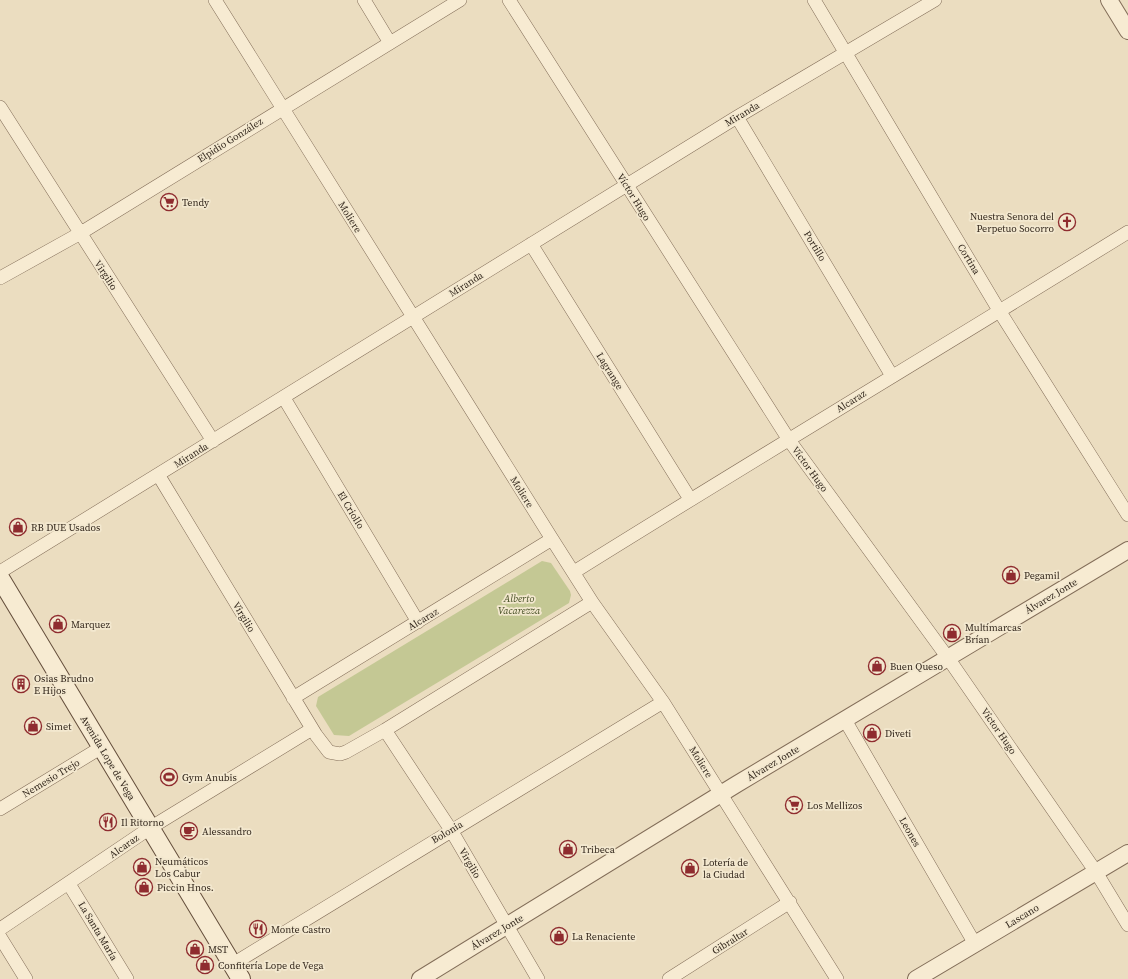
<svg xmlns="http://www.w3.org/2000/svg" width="1128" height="979" font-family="'Source Serif 4',serif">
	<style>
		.green { fill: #c4c894 }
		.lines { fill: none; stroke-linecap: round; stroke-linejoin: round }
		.minor-casing { stroke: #836e59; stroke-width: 14 }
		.tertiary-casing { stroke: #836e59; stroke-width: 18 }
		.secondary-casing { stroke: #654f3c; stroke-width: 20 }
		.minor { stroke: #f7ebd2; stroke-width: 13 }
		.tertiary { stroke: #f7ebd2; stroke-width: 16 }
		.secondary { stroke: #f7ebd2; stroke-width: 18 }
		.labels { text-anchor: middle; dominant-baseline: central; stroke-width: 3.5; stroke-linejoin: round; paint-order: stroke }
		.street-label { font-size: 10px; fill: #33271c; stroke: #f3e8cf }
		.poi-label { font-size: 10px; fill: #33271c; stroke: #f3e8cf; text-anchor: start }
		.park-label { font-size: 10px; font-style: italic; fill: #454f24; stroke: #f3e8cf }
	</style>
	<rect width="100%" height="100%" fill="#ebddc0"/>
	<path class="green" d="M 542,561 L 551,563 L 570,591 L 571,595 L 569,603 L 349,736 L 334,735 L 316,706 L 318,697 Z"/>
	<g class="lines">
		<g class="minor-casing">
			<path id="minor" d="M 215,0 L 552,539 L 592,602 L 663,702 L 837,979
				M 364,0 L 390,43
				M 509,0 L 789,440 L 948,658 L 1096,872 L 1128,925
				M 814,0 L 1000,312 L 1128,515
				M 0,107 L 213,441
				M 737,117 L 892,376
				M 531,244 L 690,499
				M 0,278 L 79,234 L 460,0
				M 284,398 L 418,622
				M 159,476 L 316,735 L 329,752 L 340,754 L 346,752 L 385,730 L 592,602
				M 0,572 L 737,117 L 935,0
				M 574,572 C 758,457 944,346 1128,232
				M 293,698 L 552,539
				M 845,720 L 975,944
				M 385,730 L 451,830 L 538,979
				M 0,809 L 102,747
				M 69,884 L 127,979
				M 0,929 L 150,828 L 312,729
				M 0,937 L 26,979
				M 233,964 L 663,702
				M 669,979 L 790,902"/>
		</g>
		<g class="tertiary-casing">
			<path id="tertiary" d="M 1109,0 L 1128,31
				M 420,979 L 737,784 L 1128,550
				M 916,979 L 1128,853"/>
		</g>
		<g class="secondary-casing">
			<path id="secondary" d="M 0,578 L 241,979"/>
		</g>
		<use href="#minor" class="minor"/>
		<use href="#tertiary" class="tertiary"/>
		<use href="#secondary" class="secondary"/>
	</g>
	<defs>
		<g id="supermarket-ring" transform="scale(0.9)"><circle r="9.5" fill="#f3e8cf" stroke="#8f2c2f" stroke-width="1.5"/><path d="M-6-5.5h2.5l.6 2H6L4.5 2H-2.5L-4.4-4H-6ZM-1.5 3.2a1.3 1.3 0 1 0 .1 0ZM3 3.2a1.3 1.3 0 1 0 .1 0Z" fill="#8f2c2f"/></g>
		<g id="church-ring" transform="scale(0.9)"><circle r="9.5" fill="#f3e8cf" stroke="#8f2c2f" stroke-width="1.5"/><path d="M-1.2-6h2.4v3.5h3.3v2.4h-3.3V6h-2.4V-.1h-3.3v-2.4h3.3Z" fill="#8f2c2f"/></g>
		<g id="shop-ring" transform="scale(0.9)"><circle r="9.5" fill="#f3e8cf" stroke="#8f2c2f" stroke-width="1.5"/><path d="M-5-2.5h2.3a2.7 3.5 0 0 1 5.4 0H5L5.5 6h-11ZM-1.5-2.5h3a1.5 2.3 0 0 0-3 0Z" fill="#8f2c2f"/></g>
		<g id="building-ring" transform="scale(0.9)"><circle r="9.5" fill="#f3e8cf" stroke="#8f2c2f" stroke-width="1.5"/><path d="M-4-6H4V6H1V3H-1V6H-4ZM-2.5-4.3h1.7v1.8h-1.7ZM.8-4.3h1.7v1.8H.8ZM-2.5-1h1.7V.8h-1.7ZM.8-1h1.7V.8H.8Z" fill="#8f2c2f"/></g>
		<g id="stadium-ring" transform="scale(0.9)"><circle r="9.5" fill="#f3e8cf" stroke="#8f2c2f" stroke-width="1.5"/><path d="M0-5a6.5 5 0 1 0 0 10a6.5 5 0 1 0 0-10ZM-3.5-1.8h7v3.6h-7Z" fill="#8f2c2f"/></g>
		<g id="restaurant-ring" transform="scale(0.9)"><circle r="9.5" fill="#f3e8cf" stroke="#8f2c2f" stroke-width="1.5"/><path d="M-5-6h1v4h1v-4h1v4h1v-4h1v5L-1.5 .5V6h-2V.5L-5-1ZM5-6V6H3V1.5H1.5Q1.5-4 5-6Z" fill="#8f2c2f"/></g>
		<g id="cafe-ring" transform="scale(0.9)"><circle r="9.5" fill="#f3e8cf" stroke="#8f2c2f" stroke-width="1.5"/><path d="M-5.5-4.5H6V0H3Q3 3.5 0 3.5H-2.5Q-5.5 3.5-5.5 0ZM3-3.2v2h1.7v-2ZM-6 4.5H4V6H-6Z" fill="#8f2c2f"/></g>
	</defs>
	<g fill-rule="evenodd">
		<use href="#supermarket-ring" x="169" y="202"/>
		<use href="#church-ring" x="1067" y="222"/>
		<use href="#shop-ring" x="18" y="527"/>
		<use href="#shop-ring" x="1011" y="575"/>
		<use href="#shop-ring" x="58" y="624"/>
		<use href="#shop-ring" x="952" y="633"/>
		<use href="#shop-ring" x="877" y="666"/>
		<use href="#building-ring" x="21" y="684"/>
		<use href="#shop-ring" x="33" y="726"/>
		<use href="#shop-ring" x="872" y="733"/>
		<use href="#stadium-ring" x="169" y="777"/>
		<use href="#supermarket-ring" x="794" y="805"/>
		<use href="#restaurant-ring" x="108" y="822"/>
		<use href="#cafe-ring" x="189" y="831"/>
		<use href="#shop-ring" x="568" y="849"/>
		<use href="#shop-ring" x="142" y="867"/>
		<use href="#shop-ring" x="690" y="868"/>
		<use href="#shop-ring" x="144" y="887"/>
		<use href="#restaurant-ring" x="258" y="929"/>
		<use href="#shop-ring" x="559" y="936"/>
		<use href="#shop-ring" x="195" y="949"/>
		<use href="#shop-ring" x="205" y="965"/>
	</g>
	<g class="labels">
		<g class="street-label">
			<text transform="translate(742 114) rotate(-31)">Miranda</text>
			<text transform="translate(230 140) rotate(-32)">Elpidio González</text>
			<text transform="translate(634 197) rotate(58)">Víctor Hugo</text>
			<text transform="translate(350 217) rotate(58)">Moliere</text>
			<text transform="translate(815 246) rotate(59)">Portillo</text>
			<text transform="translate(969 259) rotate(59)">Cortina</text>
			<text transform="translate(106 275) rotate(57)">Virgilio</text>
			<text transform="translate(466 284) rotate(-32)">Miranda</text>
			<text transform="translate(610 371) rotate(58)">Lagrange</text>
			<text transform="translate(851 401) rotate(-32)">Alcaraz</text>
			<text transform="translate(191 455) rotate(-32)">Miranda</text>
			<text transform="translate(810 469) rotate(54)">Víctor Hugo</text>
			<text transform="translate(522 492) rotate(58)">Moliere</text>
			<text transform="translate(351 510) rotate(59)">El Criollo</text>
			<text transform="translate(1051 596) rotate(-31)">Álvarez Jonte</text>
			<text transform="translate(244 617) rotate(59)">Virgilio</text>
			<text transform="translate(423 619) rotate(-31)">Alcaraz</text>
			<text transform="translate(999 731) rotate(55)">Víctor Hugo</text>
			<text transform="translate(108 758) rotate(59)">Avenida Lope de Vega</text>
			<text transform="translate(701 762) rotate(58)">Moliere</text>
			<text transform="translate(773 763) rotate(-31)">Álvarez Jonte</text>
			<text transform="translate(51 778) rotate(-31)">Nemesio Trejo</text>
			<text transform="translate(447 832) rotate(-31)">Bolonia</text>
			<text transform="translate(910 832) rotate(60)">Leones</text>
			<text transform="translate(124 846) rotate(-35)">Alcaraz</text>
			<text transform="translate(470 863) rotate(60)">Virgilio</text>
			<text transform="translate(1022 916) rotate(-31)">Lascano</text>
			<text transform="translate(98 931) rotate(59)">La Santa María</text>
			<text transform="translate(497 932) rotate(-31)">Álvarez Jonte</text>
			<text transform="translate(730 941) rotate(-32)">Gibraltar</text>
		</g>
		<g class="poi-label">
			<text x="182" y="202">Tendy</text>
			<text x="1054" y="216" text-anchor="end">Nuestra Senora del<tspan x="1054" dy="12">Perpetuo Socorro</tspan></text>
			<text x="31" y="527">RB DUE Usados</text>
			<text x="1024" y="575">Pegamil</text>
			<text x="71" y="624">Marquez</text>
			<text x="965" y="627">Multímarcas<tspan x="965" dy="12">Brían</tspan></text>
			<text x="890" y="666">Buen Queso</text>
			<text x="34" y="678">Osias Brudno<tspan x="34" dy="12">E Hijos</tspan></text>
			<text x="46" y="726">Simet</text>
			<text x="885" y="733">Diveti</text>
			<text x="182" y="777">Gym Anubis</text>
			<text x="807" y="805">Los Mellizos</text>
			<text x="121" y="822">Il Ritorno</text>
			<text x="202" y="831">Alessandro</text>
			<text x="581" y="849">Tribeca</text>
			<text x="155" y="861">Neumáticos<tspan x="155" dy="12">Los Cabur</tspan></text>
			<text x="703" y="862">Lotería de<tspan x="703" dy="12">la Ciudad</tspan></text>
			<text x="157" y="887">Piccin Hnos.</text>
			<text x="271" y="929">Monte Castro</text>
			<text x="572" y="936">La Renaciente</text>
			<text x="208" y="949">MST</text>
			<text x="218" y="965">Confitería Lope de Vega</text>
		</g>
		<g class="park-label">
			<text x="519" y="598">Alberto<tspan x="519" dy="12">Vacarezza</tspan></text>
		</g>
	</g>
</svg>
